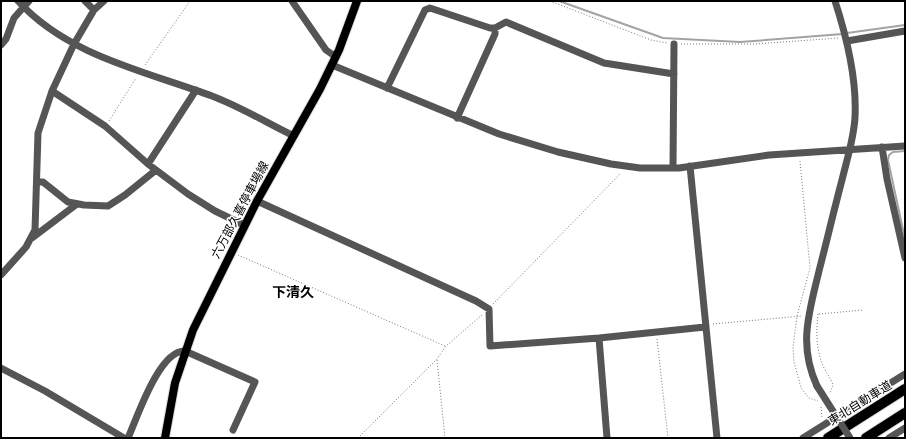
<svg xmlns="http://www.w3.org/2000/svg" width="906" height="439" viewBox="0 0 906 439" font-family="Figtree,'Noto Sans JP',sans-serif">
	<rect width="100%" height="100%" fill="#fff"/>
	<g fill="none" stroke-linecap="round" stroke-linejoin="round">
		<path stroke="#a3a3a3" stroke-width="2" d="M559 1 663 38 740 42 843 34
			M847 33 905 25
			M905 151 893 152 889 155 888 160 905 239"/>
		<defs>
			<path id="major" d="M165 438 175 383 193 330 257 201 320 89 339 50 357 1"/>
			<path id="highway" d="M828 438 905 389
				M866 438 905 413"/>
		</defs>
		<use href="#major" stroke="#dbdbdb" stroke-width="10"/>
		<use href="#highway" stroke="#dbdbdb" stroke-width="12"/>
		<path stroke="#777" stroke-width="1" stroke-dasharray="1 2" stroke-linecap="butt" d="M550 1 651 40 667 43
			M681 44H755L839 38
			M145 65 190 1
			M109 121 136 78
			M800 161 810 268 797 316 793 347 794 362 801 388 809 398 818 401
			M238 255 445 346
			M493 304 621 173
			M818 314C816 333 816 351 824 368 827 374 831 379 833 385L830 393
			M819 314 863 310
			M713 324 802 316
			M657 339 668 438
			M437 360 445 438
			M821 407 822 417
			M358 438 437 359 446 346 482 315"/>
		<path stroke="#555" stroke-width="7" d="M18 1C68 56 145 71 212 96 241 107 267 123 294 136
			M85 1 94 10
			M292 1 326 50 336 57
			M847 41 905 31
			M1 45 6 39 14 18 29 1
			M332 65 499 134 558 152 611 164 640 168H679L769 155 905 146
			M387 88 425 10 430 8 490 28H495L506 22 604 63 674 74
			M52 91 105 126 148 164 188 194 215 211 244 225
			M457 118 495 34V28
			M882 147 887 179 905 258
			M148 164 196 90
			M690 166 717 438
			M673 168 674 44
			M37 182H43L68 202 84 205 108 206 125 195 156 170
			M257 201 476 301 489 309 490 346 599 338 705 327
			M32 238 77 204
			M1 275 26 247 35 230 38 133 52 91 74 44 94 10 104 1
			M599 338 607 438
			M1 368 45 391 124 438
			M817 386C798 345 809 313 819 271 827 240 834 210 842 180 847 159 854 138 855 117 857 78 847 38 835 1
			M128 438C137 418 159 350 185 351L255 382 233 430
			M803 438 905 374
			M889 438 905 428"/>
		<use href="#major" stroke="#000" stroke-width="8"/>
		<use href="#highway" stroke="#000" stroke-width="10"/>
		<path stroke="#555" stroke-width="7" d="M817 386 850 438"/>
	</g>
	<g text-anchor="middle" stroke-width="3" stroke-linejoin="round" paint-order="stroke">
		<g font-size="12" fill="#000" stroke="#fff">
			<text transform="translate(240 210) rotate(-62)" y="4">六万部久喜停車場線</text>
			<text transform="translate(860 403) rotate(-32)" y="4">東北自動車道</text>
		</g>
		<g font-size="14" font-weight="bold" fill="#000" stroke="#fff">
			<text x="293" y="297">下清久</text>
		</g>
	</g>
	<rect width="906" height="439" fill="none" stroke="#000000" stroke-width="4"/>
</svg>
